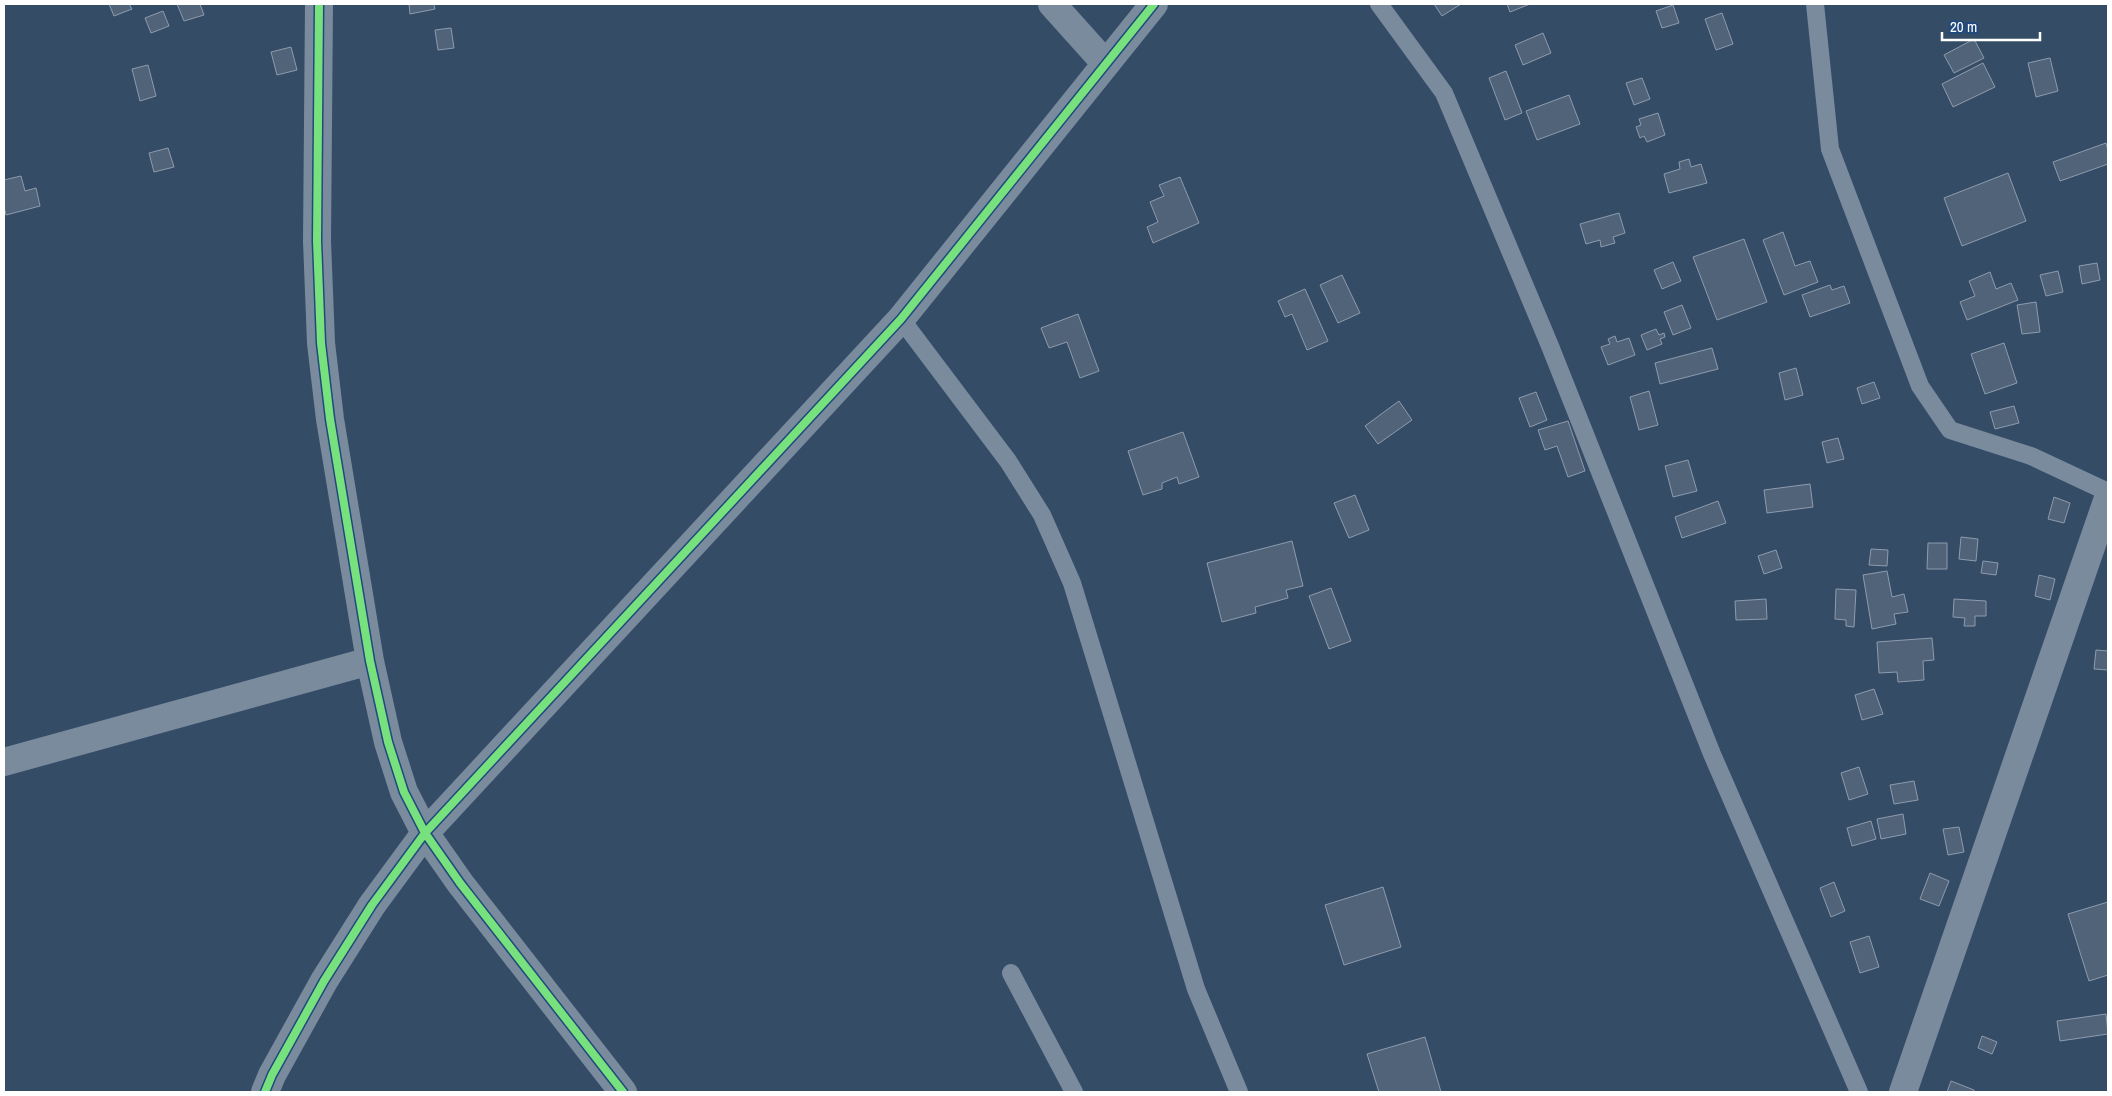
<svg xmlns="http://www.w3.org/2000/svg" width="2112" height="1096" viewBox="0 0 2112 1096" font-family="'Archivo Narrow',sans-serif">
	<rect width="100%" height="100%" fill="#354c67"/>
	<path fill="#506379" stroke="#8d9cad" d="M109 4H129L132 9 114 16Z
		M177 4H200L204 15 184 21Z
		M409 4H434L435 9 410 14Z
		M1434 4H1461L1442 16Z
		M1507 4H1530L1510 12Z
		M1673 5 1679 23 1662 28 1656 11Z
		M163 11 169 26 151 33 145 18Z
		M1722 13 1733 44 1716 50 1705 19Z
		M451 28 454 48 438 50 435 30Z
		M1543 33 1551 53 1523 65 1515 45Z
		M1974 39 1984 58 1954 73 1944 55Z
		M291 47 297 70 277 75 271 52Z
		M2050 58 2058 91 2036 97 2028 63Z
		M1983 63 1995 87 1953 107 1942 84Z
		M148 65 156 96 140 101 132 69Z
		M1506 71 1522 113 1505 120 1489 78Z
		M1642 78 1650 99 1634 105 1626 83Z
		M1569 95 1580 124 1537 140 1526 111Z
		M1658 113 1665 135 1647 142 1644 136 1640 138 1636 127 1641 125 1639 119Z
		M2106 143 2108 150V164L2060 181 2053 162Z
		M168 148 174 167 154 172 149 153Z
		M1689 159 1691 167 1701 164 1707 183 1669 193 1664 174 1680 169 1679 162Z
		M2008 173 2026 221 1962 246 1944 198Z
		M21 176 25 191 36 188 40 206 6 215 4 207V180Z
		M1180 177 1199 223 1153 243 1147 227 1158 222 1150 202 1164 196 1159 185Z
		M1619 213 1625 233 1613 237 1615 243 1601 247 1600 240 1586 244 1580 224Z
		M1783 232 1795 266 1810 261 1818 282 1784 295 1763 240Z
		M1744 239 1767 302 1717 320 1693 257Z
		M1673 262 1681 281 1662 289 1654 270Z
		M2097 263 2100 280 2082 284 2079 266Z
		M2058 271 2063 292 2046 296 2040 275Z
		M1990 272 1996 289 2011 283 2018 300 1967 320 1960 302 1975 296 1969 281Z
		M1342 275 1360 313 1338 323 1320 285Z
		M1830 285 1832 290 1844 286 1850 303 1810 317 1802 295Z
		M1305 289 1328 341 1307 350 1292 314 1285 317 1278 301Z
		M2036 302 2040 332 2022 334 2017 305Z
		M1682 305 1691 328 1673 335 1664 312Z
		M1078 314 1099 371 1080 378 1067 342 1049 348 1041 328Z
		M1656 329 1659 335 1664 333 1665 337 1660 339 1662 344 1647 350 1641 335Z
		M1615 336 1617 342 1629 338 1635 355 1608 365 1601 347 1610 344 1608 339Z
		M2004 343 2017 383 1985 394 1971 354Z
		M1712 348 1718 369 1660 384 1655 363Z
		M1796 368 1803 395 1785 400 1779 373Z
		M1874 382 1880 398 1862 404 1857 388Z
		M1649 391 1658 425 1639 430 1630 397Z
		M1536 392 1547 420 1530 427 1519 398Z
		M1399 401 1412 420 1378 444 1365 426Z
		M2014 406 2019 423 1995 429 1990 412Z
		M1568 421 1585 471 1568 477 1557 446 1545 450 1538 430Z
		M1183 432 1199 477 1179 484 1177 477 1162 483V489L1143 495 1128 451Z
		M1838 438 1844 459 1827 463 1822 442Z
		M1688 460 1697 491 1673 497 1665 466Z
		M1810 484 1813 507 1767 513 1764 490Z
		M1355 495 1369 530 1349 538 1334 503Z
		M2054 497 2070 503 2064 523 2048 519Z
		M1718 501 1726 523 1682 538 1675 517Z
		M1961 537 1978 539 1976 561 1959 559Z
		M1292 541 1303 586 1286 590 1288 598 1255 607 1256 613 1222 622 1207 563Z
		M1928 543H1947V569H1927Z
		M1871 549 1888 550 1887 566 1869 565Z
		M1776 550 1782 568 1764 574 1758 556Z
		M1983 561 1998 563 1996 575 1981 573Z
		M1887 571 1892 597 1904 594 1908 612 1894 614 1896 624 1872 629 1863 575Z
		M2039 575 2055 579 2050 600 2035 596Z
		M1331 588 1351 641 1329 649 1309 596Z
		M1836 589 1856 590 1854 627 1846 626V620L1835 619Z
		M1766 599 1767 619 1736 620 1735 601Z
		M1954 599 1986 601V616H1975V626H1964L1965 618 1953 617Z
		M1932 638 1934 660 1923 661 1924 680 1898 682 1897 672 1879 673 1877 642Z
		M2096 650 2108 651V670L2094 669Z
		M1874 689 1883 714 1862 720 1855 695Z
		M1859 767 1868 794 1849 800 1841 773Z
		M1914 781 1918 800 1894 804 1890 785Z
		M1903 814 1906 834 1881 839 1877 819Z
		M1871 821 1876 839 1852 846 1847 828Z
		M1959 827 1964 852 1948 855 1943 829Z
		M1930 873 1949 881 1939 906 1920 899Z
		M1834 882 1845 911 1831 917 1820 888Z
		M1383 887 1401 947 1344 965 1325 905Z
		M2108 902V975L2089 981 2068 914Z
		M1869 936 1879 967 1860 973 1850 942Z
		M2106 1014 2108 1034 2060 1041 2057 1021Z
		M1982 1036 1997 1042 1992 1054 1978 1048Z
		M1425 1037 1441 1092H1379L1367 1054Z
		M1951 1081 1974 1090V1092H1947Z"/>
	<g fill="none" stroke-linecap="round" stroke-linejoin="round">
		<path stroke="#7a8b9e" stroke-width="18" d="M1379 4 1444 93 1550 346 1712 754 1859 1092
			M1815 4 1830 149 1920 386 1950 430 2031 456 2108 492
			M901 319 1008 461 1042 515 1072 583 1196 989 1239 1092
			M1011 973 1074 1092"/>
		<path stroke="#7a8b9e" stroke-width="28" d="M319 4 317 241 321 343 330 419 370 661 388 742 404 792 425 833 460 883 623 1092
			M1052 4 1105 63
			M4 762 370 661
			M265 1092 272 1075 324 981 372 905 425 833 901 319 1154 4
			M1903 1092 2108 498"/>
		<defs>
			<path id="cycleway" d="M319 4 317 241 321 343 330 419 370 661 388 742 404 792 425 833 460 883 623 1092
				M265 1092 272 1075 324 981 372 905 425 833 901 319 1154 4"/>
		</defs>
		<use href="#cycleway" stroke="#204a7c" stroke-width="11"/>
		<use href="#cycleway" stroke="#77e17e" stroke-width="8"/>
	</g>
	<rect width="2112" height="1096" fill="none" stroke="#ffffff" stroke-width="10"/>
	<path d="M1942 32v8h98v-8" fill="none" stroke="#ffffff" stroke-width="2.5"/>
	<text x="1950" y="32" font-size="15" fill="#ffffff" stroke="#204a7c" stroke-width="4" paint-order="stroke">20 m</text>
</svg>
